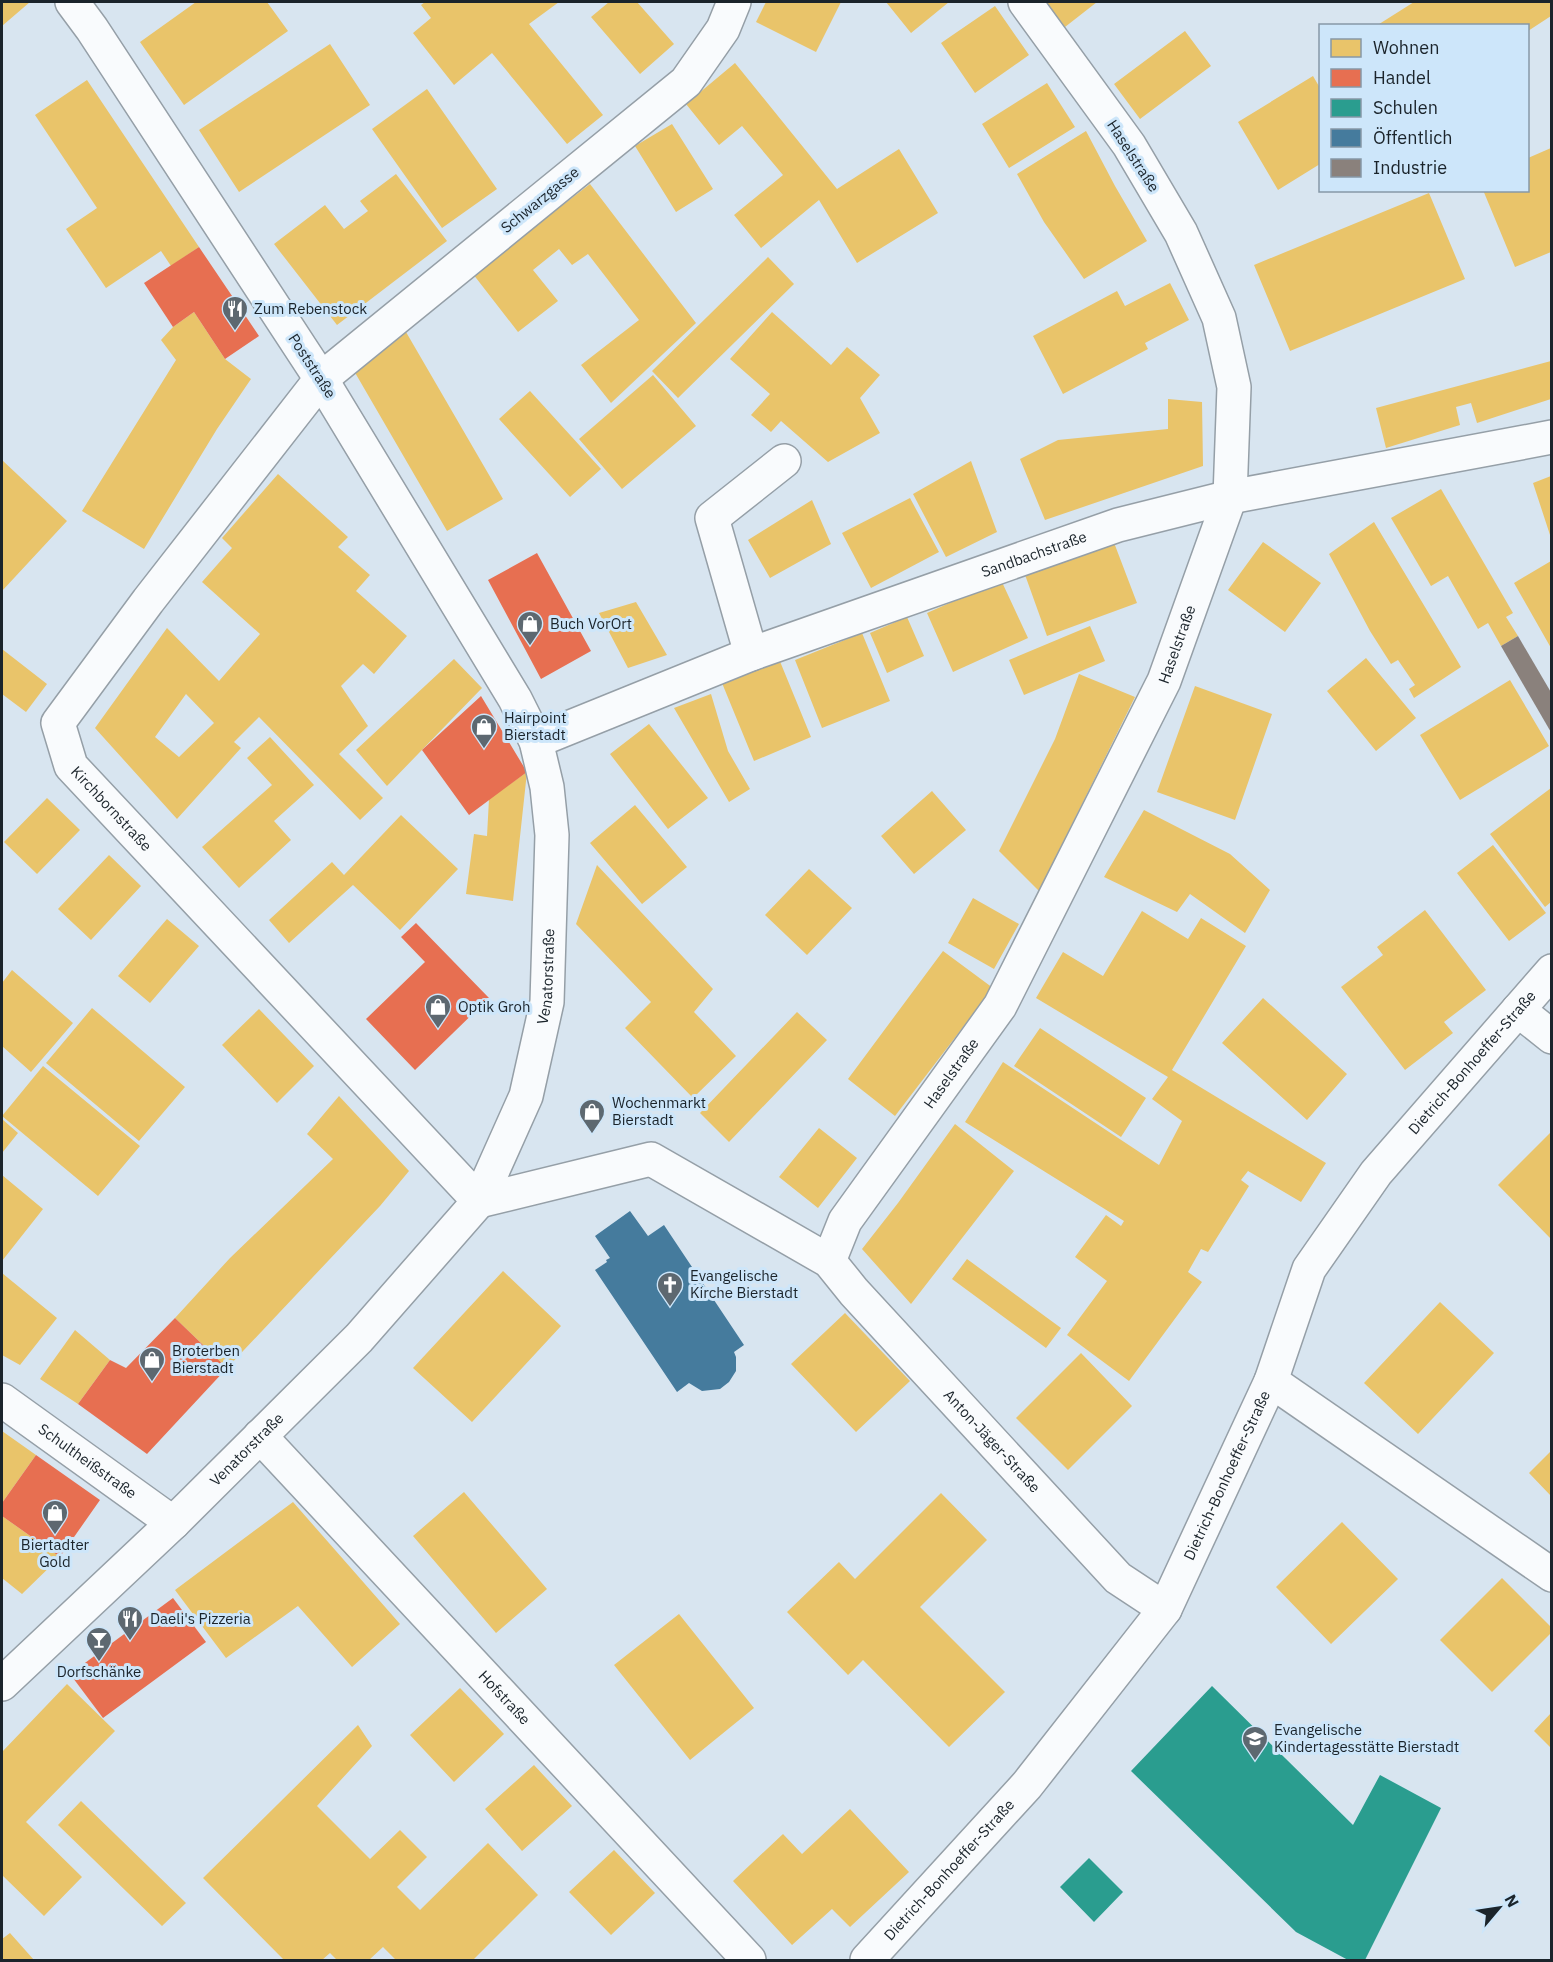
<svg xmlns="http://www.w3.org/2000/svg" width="1553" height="1962" viewBox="0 0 1553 1962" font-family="'IBM Plex Sans',sans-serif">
	<rect width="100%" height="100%" fill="#d8e5f0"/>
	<path fill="#e9c46a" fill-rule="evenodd" d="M2 2H30L2 26Z
		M196 2H267L288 31 184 105 140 42Z
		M425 2H559L529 24 603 115 567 144 492 53 454 85 413 33 431 18 421 5Z
		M609 2H637L674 44 640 74 591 17Z
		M766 2H841L816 52 756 22Z
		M886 2H949L911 33Z
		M1045 2H1097L1065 27Z
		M1414 2H1551V16L1528 31V26H1376Z
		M995 6 1029 55 975 93 941 43Z
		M1185 31 1211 66 1140 119 1114 84Z
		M330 44 370 105 239 192 199 130Z
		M735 63 837 189 899 149 938 213 857 263 819 200 761 248 734 215 783 175 742 126 719 145 686 104Z
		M1313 76 1320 88V164L1278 190 1238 122Z
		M87 80 199 247 171 266 161 251 106 288 66 229 97 208 35 115Z
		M1047 83 1075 127 1009 168 982 124Z
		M427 89 497 189 442 228 372 129Z
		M672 124 713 189 676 212 635 146Z
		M1086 131 1115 186 1147 241 1084 279 1044 222 1017 174Z
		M1551 148V252L1515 267 1483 190H1528V158Z
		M396 174 447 241 337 325 274 244 325 205 344 229 368 211 360 201Z
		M590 184 696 323 611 403 581 365 639 320 588 254 572 265 559 249 533 270 558 301 518 332 473 274Z
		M1429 193 1465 279 1290 351 1254 265Z
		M768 257 794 284 678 398 652 371Z
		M1170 283 1189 320 1145 343 1148 349 1063 394 1033 336 1117 291 1125 306Z
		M194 312 225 359 251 379 217 429 144 549 82 511 176 360 161 340 173 327Z
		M772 312 831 365 847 347 880 375 860 398 880 433 828 462 781 421 771 432 751 415 770 394 730 359Z
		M406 332 503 499 447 531 350 364Z
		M1551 361V399L1477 423 1471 403 1456 407 1460 425 1386 448 1376 408Z
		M653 375 696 426 622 489 579 439Z
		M530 391 601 469 570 497 499 419Z
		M1168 399 1202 402 1203 466 1045 520 1020 459 1058 440 1168 429Z
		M2 460 67 521 2 591Z
		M971 461 997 532 946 557 913 494Z
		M278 474 348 537 338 547 370 575 356 591 407 636 374 674 363 664 341 686 368 726 339 754 383 798 360 820 259 717 234 742 241 748 177 819 95 728 167 628 219 681 260 634 202 582 232 548 222 538ZM186 694 214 723 179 757 155 737Z
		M1551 476V538L1533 483Z
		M1441 489 1513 613 1506 617 1518 636 1501 646 1488 623 1478 629 1448 576 1431 586 1391 518Z
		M910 498 939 552 871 588 842 533Z
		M812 500 831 544 770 578 748 540Z
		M1374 522 1461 667 1414 698 1409 689 1415 685 1398 660 1391 664 1370 631 1329 554Z
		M1113 540 1137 603 1047 636 1024 572Z
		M1263 542 1321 583 1285 632 1228 590Z
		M1551 561V648L1514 583Z
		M1001 580 1028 638 953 672 927 613Z
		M636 602 667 655 628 668 599 613Z
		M907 617 924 656 887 673 870 633Z
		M1090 626 1105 661 1024 695 1009 660Z
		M862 633 890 701 822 728 795 660Z
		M2 649 47 684 26 712 2 694Z
		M1366 658 1416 718 1376 751 1327 691Z
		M454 659 482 688 387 786 356 750Z
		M779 659 811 737 754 761 722 683Z
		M1079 674 1135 697 1039 891 999 851 1055 739Z
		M1510 680 1549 746 1460 800 1420 735Z
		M1195 686 1272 714 1235 820 1157 792Z
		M711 694 728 751 750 789 729 802 674 708Z
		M649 724 708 798 668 829 610 754Z
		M270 737 314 785 274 821 291 840 239 888 202 847 272 785 247 758Z
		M527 772 513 901 466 894 474 834 487 836 489 799Z
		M1551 788V902L1545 907 1490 834Z
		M932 791 966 830 914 874 881 836Z
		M47 798 80 830 37 874 4 842Z
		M635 805 687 867 642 904 590 843Z
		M1144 810 1230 854 1270 890 1245 933 1190 894 1177 912 1104 877Z
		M401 815 458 869 400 930 353 885 289 943 269 920 332 862 344 875Z
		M1493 845 1546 913 1509 941 1457 873Z
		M109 855 141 886 91 940 58 909Z
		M597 865 713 989 694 1012 736 1056 693 1098 625 1028 651 1002 576 924Z
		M809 869 852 908 807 955 765 915Z
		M973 898 1019 924 994 969 948 943Z
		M1425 910 1486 990 1444 1022 1453 1033 1405 1070 1341 987 1383 955 1377 947Z
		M1142 911 1188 939 1201 918 1246 946 1172 1070 1326 1163 1301 1202 1248 1171 1241 1180 1249 1186 1208 1252 1201 1249 1188 1272 1202 1282 1129 1381 1067 1335 1107 1281 1075 1257 1106 1215 1121 1226 1124 1221 965 1122 1003 1062 1159 1165 1182 1121 1152 1099 1168 1077 1036 998 1063 952 1103 976Z
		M167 919 199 946 150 1003 118 976Z
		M943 951 993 988 895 1116 848 1079Z
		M12 970 73 1023 31 1072 2 1046V983Z
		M1263 998 1347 1074 1307 1120 1222 1043Z
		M92 1008 185 1087 139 1141 46 1063Z
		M259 1009 314 1066 277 1103 222 1045Z
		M797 1012 827 1040 729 1142 700 1113Z
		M1040 1028 1146 1098 1121 1137 1014 1066Z
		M43 1066 140 1146 98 1196 2 1116Z
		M339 1096 409 1171 380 1206 227 1368 175 1318 230 1258 333 1159 307 1134Z
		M2 1119 18 1133 2 1153Z
		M955 1124 1014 1171 911 1304 862 1249 898 1203Z
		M819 1128 857 1158 818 1208 779 1177Z
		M1551 1132V1239L1498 1185Z
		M2 1175 43 1209 2 1261Z
		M967 1259 1061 1328 1046 1348 952 1279Z
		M503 1271 561 1326 472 1422 413 1368Z
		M2 1273 57 1318 20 1365 2 1355Z
		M1440 1302 1494 1353 1418 1434 1364 1383Z
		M845 1313 910 1381 856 1432 791 1364Z
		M75 1330 110 1360 78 1404 40 1379Z
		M1081 1353 1132 1406 1068 1470 1016 1418Z
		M2 1431 36 1455 2 1503Z
		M1551 1451V1496L1529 1473Z
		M464 1492 547 1589 496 1633 413 1536Z
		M941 1493 987 1540 920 1607 1005 1692 949 1747 863 1660 848 1675 787 1612 839 1562 855 1579Z
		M293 1502 400 1624 352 1667 298 1606 226 1658 175 1590Z
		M2 1516 60 1557 22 1594 2 1578Z
		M1342 1522 1398 1579 1331 1644 1276 1587Z
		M1502 1578 1551 1627V1633L1492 1692 1440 1640Z
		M679 1614 754 1708 690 1760 614 1665Z
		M67 1684 115 1731 26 1822 82 1877 44 1916 2 1875V1752Z
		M460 1688 504 1734 454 1782 410 1735Z
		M1551 1713V1748L1534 1731Z
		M358 1725 372 1746 317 1806 370 1859 400 1830 427 1857 397 1887 420 1910 488 1843 538 1895 473 1960H396L383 1947 369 1960H337L330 1953 322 1960H284L203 1878Z
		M534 1765 572 1806 522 1851 485 1809Z
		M81 1801 186 1903 162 1926 58 1825Z
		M850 1809 909 1872 850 1927 832 1909 792 1945 733 1881 783 1834 802 1854Z
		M614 1850 655 1893 611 1935 569 1892Z
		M10 1933 34 1960H2V1939Z"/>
	<path fill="#e76f51" d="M199 247 259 336 225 359 194 312 173 327 144 283Z
		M537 553 591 651 541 679 488 580Z
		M481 696 527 772 469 815 422 750Z
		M416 923 489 998 415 1070 366 1019 425 962 401 937Z
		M175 1318 227 1368 147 1454 78 1404 110 1360 126 1368Z
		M36 1455 100 1500 60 1557 2 1516V1503Z
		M173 1598 206 1642 103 1718 70 1674Z"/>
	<path fill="#2a9d8f" d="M1212 1686 1353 1825 1380 1775 1441 1808 1365 1960H1348L1296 1932 1131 1771Z
		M1089 1858 1123 1892 1094 1922 1060 1887Z"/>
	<path fill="#457b9d" d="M630 1211 648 1236 664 1225 744 1345 734 1352 736 1357V1371L729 1382 720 1389 702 1391 689 1383 677 1392 595 1270 607 1262 606 1260 610 1258 595 1236Z"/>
	<path fill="#8a817c" d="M1518 636 1552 694V734L1501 646Z"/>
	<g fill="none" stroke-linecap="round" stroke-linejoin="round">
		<defs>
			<g id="minor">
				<path id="s1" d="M734 2 723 29 686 82 321 379 148 601 58 723 71 766 479 1201 651 1159 829 1261 854 1292 1118 1578 1165 1609"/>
				<path d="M751 654 712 518 784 461"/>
				<path id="s2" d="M536 741 751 654 1118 525 1230 497 1552 437"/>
				<path d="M1518 1010 1552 1037"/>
				<path id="s3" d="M829 1261 845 1221 1000 1006 1164 681 1230 497 1234 387 1219 318 1181 233 1129 145 1025 2"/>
				<path d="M1271 1381 1552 1575"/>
				<path id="s4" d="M260 1436 749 1960"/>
				<path id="s5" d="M867 1960 1027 1785 1165 1609 1271 1381 1309 1269 1376 1173 1552 971"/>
			</g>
			<g id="major">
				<path id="s6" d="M2 1400 173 1523"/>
				<path id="s7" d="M2 1684 173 1523 359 1338 479 1201 526 1096 547 1002 552 835 547 787 536 741 515 699 321 379 92 29 72 2"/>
			</g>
		</defs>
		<use href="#minor" stroke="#959fa7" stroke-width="36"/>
		<use href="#major" stroke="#959fa7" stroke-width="36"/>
		<use href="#minor" stroke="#f9fbfd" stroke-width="33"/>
		<use href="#major" stroke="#f9fbfd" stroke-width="33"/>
	</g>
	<defs>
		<symbol id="restaurant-pin" viewBox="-11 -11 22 30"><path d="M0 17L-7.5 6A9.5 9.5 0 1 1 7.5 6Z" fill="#5d6870" stroke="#cde6fa"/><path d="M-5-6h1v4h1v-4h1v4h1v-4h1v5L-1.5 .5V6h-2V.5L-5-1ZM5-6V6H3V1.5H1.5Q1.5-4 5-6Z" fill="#fff"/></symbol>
		<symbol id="shop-pin" viewBox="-11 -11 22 30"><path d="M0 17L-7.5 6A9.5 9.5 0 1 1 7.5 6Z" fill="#5d6870" stroke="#cde6fa"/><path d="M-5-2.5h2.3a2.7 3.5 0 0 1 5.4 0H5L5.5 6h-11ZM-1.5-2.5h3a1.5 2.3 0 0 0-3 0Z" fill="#fff"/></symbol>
		<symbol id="church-pin" viewBox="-11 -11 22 30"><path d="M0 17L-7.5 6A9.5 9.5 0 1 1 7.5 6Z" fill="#5d6870" stroke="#cde6fa"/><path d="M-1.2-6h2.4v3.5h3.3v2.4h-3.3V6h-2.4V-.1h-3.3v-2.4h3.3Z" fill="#fff"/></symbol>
		<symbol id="bar-pin" viewBox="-11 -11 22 30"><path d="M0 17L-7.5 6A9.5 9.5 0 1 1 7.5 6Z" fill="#5d6870" stroke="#cde6fa"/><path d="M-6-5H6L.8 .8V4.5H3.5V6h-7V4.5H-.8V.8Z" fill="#fff"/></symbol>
		<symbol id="school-pin" viewBox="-11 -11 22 30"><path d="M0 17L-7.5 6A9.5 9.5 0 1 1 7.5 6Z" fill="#5d6870" stroke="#cde6fa"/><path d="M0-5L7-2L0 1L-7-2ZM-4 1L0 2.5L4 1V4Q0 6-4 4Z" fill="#fff"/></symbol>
	</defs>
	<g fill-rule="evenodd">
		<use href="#restaurant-pin" x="220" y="294" width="30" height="40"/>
		<use href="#shop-pin" x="515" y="609" width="30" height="40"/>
		<use href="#shop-pin" x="469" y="712" width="30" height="40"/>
		<use href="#shop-pin" x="423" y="992" width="30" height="40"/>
		<use href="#shop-pin" x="577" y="1097" width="30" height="40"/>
		<use href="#church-pin" x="655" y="1270" width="30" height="40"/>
		<use href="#shop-pin" x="137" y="1345" width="30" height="40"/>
		<use href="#shop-pin" x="40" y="1498" width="30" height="40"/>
		<use href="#restaurant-pin" x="115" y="1604" width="30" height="40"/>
		<use href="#bar-pin" x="84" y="1625" width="30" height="40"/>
		<use href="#school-pin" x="1240" y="1724" width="30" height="40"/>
	</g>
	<g text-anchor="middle" stroke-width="6" stroke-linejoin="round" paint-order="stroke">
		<g font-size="15" fill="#1b242b" stroke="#cde6fa">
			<text transform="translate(1133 156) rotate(57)" y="5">Haselstraße</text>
			<text transform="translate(540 200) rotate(-39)" y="5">Schwarzgasse</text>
			<text transform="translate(312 366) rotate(57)" y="5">Poststraße</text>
			<text dy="5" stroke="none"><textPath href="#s2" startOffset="532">Sandbachstraße</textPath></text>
			<text dy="5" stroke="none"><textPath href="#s3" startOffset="711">Haselstraße</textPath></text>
			<text dy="5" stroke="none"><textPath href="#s1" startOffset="1101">Kirchbornstraße</textPath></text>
			<text dy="5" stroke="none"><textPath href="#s7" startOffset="916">Venatorstraße</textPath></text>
			<text dy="5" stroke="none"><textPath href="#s5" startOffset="1094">Dietrich-Bonhoeffer-Straße</textPath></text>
			<text dy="5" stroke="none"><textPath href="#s3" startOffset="225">Haselstraße</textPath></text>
			<text dy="5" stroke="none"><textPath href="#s1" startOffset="2264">Anton-Jäger-Straße</textPath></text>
			<text dy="5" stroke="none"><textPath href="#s7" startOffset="339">Venatorstraße</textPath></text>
			<text dy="5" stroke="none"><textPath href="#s6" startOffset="105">Schultheißstraße</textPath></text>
			<text dy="5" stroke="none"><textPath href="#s5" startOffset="608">Dietrich-Bonhoeffer-Straße</textPath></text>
			<text dy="5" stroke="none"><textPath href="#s4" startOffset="358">Hofstraße</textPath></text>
			<text dy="5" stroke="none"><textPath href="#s5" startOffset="122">Dietrich-Bonhoeffer-Straße</textPath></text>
		</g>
		<g font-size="15" fill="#1b242b" stroke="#cde6fa" text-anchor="start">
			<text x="254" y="314">Zum Rebenstock</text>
			<text x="550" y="629">Buch VorOrt</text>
			<text x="504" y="723">Hairpoint<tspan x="504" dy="17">Bierstadt</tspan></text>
			<text x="458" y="1012">Optik Groh</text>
			<text x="612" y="1108">Wochenmarkt<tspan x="612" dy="17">Bierstadt</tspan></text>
			<text x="690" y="1281">Evangelische<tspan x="690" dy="17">Kirche Bierstadt</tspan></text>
			<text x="172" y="1356">Broterben<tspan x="172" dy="17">Bierstadt</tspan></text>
			<text x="55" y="1550" text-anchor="middle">Biertadter<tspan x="55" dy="17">Gold</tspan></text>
			<text x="150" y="1624">Daeli's Pizzeria</text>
			<text x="99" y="1677" text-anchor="middle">Dorfschänke</text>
			<text x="1274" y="1735">Evangelische<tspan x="1274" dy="17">Kindertagesstätte Bierstadt</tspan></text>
		</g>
	</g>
	<rect width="1553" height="1962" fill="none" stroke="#1b242b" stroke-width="6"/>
	<rect x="1319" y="24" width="210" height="168" fill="#cde6fa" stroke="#8698a7" stroke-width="1.5"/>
	<rect x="1331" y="39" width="30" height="18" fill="#e9c46a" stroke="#8698a7" stroke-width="1.5"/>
	<text x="1373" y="54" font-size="18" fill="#1b242b">Wohnen</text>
	<rect x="1331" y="69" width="30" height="18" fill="#e76f51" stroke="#8698a7" stroke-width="1.5"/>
	<text x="1373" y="84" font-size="18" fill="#1b242b">Handel</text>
	<rect x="1331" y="99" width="30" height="18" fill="#2a9d8f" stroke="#8698a7" stroke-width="1.5"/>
	<text x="1373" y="114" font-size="18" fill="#1b242b">Schulen</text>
	<rect x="1331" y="129" width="30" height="18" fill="#457b9d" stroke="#8698a7" stroke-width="1.5"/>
	<text x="1373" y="144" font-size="18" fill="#1b242b">Öffentlich</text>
	<rect x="1331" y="159" width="30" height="18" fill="#8a817c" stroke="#8698a7" stroke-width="1.5"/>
	<text x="1373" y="174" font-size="18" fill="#1b242b">Industrie</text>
	<g transform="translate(1499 1908) rotate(61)" stroke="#cde6fa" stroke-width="4.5" paint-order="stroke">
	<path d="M0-4.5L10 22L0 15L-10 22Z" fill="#1b242b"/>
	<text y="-9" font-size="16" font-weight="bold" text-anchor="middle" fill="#1b242b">N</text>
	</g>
</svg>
